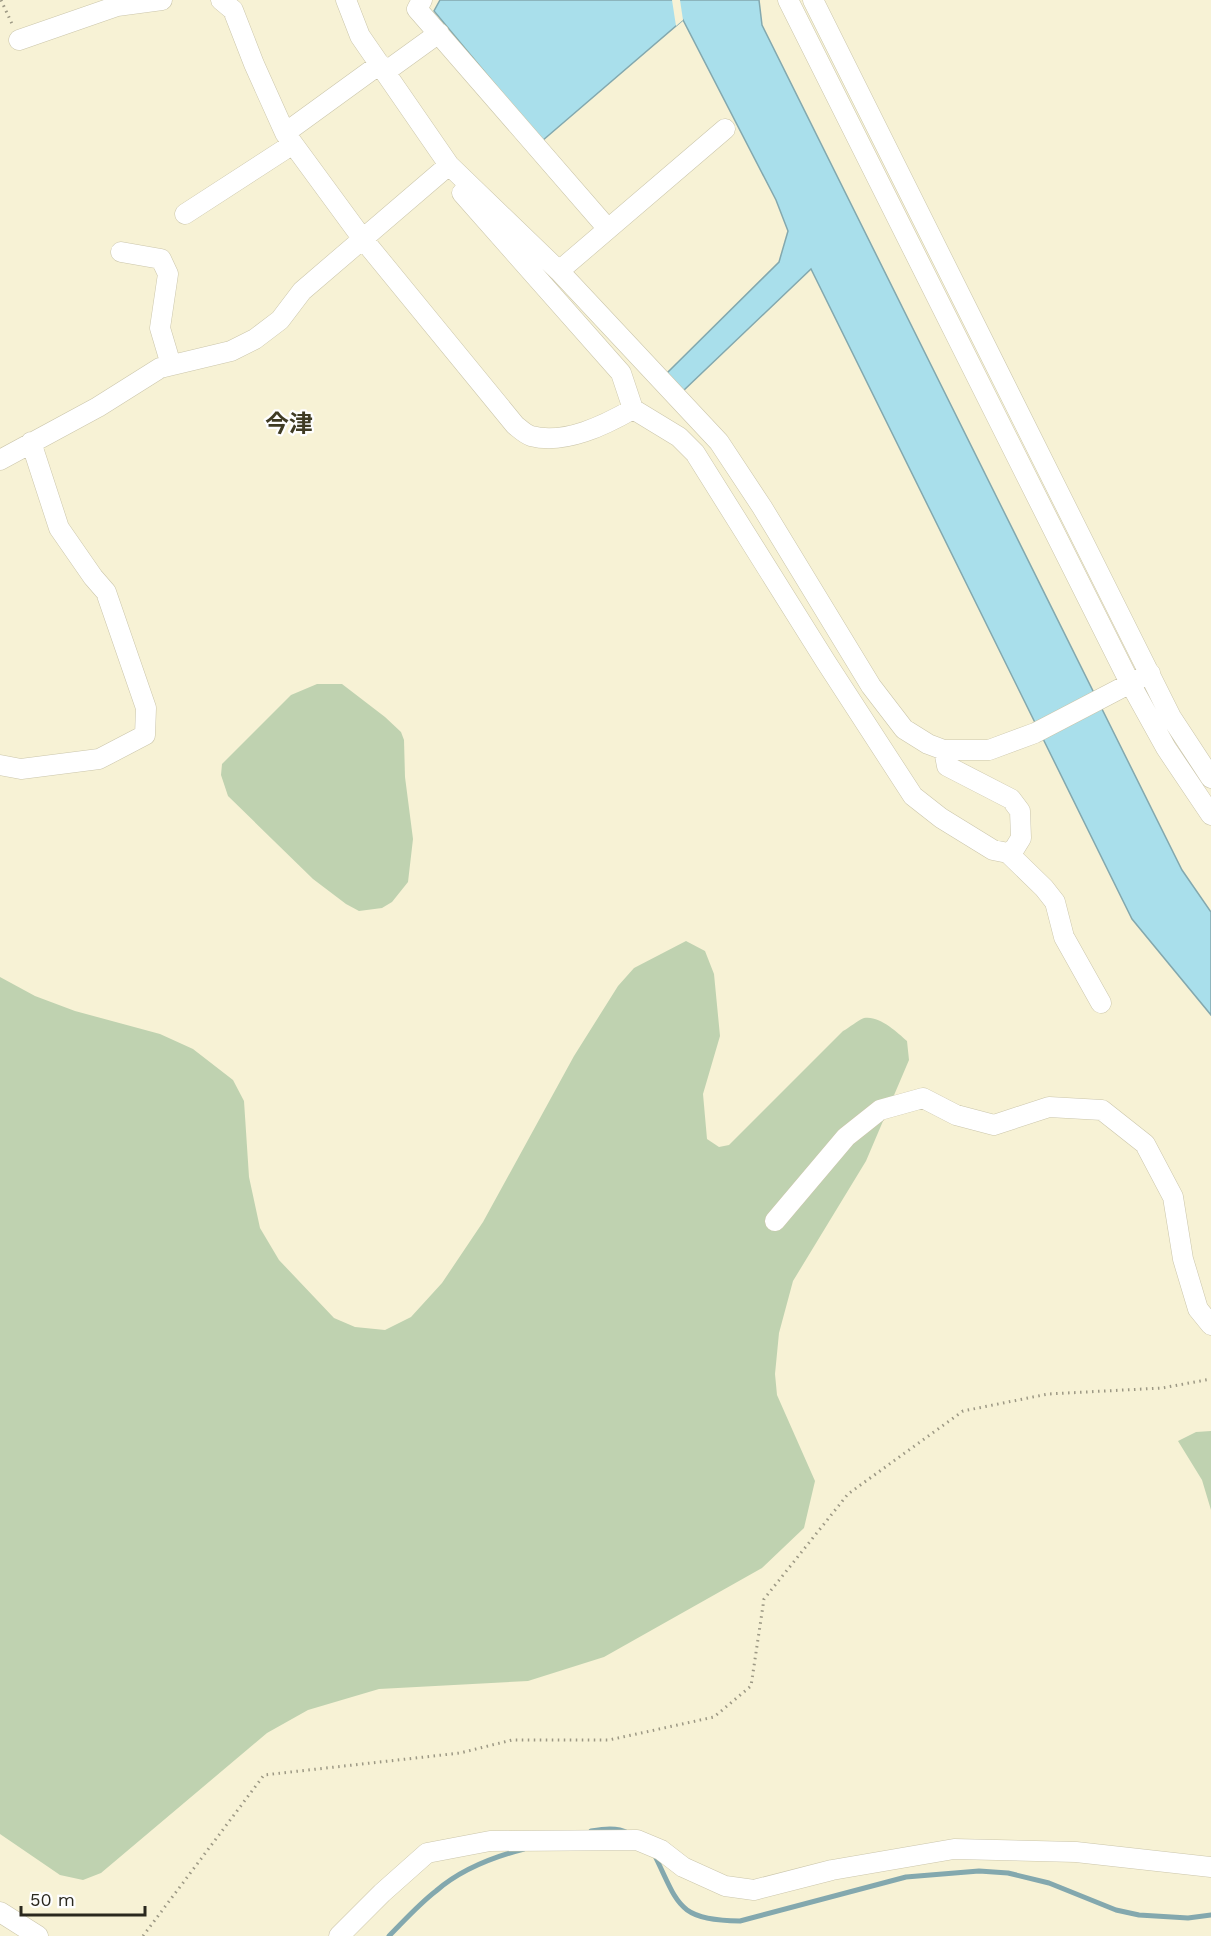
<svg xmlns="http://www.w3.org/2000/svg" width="1211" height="1936" viewBox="0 0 1211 1936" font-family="'Work Sans','Noto Sans JP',sans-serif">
	<rect width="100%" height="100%" fill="#f7f2d5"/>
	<path fill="#bfd2b0" d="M317 684H342L385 717 401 732 404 740 405 777 413 839 408 882 392 902 382 908 359 911 346 904 313 879 228 796 221 775 222 764 291 695Z
		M686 941 705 951 714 974 720 1036 703 1094 707 1139 719 1147 729 1145 843 1031C849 1028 858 1020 864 1018 879 1015 897 1032 907 1041L909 1060 866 1161 793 1281 779 1333 775 1374 777 1395 815 1481 804 1528 762 1568 604 1657 528 1681 379 1689 308 1710 267 1733 101 1873 83 1880 60 1875 0 1834V977L35 996 75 1011 160 1034 193 1049 233 1080 244 1101 249 1177 260 1228 279 1260 334 1318 355 1327 385 1330 411 1317 442 1283 483 1222 574 1056 618 986 634 968Z
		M1211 1431V1510L1202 1480 1178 1441 1196 1432Z"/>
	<path fill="#a9dfeb" stroke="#83a8ae" stroke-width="1.5" d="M440 0H759L762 25 1182 870 1211 912V1015L1132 919 811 269 683 391 665 375 779 262 788 231 776 200 683 20 542 141 434 11Z"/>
	<path fill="#f7f2d5" d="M672 0H680L683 20 676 26Z"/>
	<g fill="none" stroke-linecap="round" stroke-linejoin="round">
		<path stroke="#83a8ae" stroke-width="5" d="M591 1831C603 1829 617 1827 628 1833
			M654 1854C679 1904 676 1920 740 1921L906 1877 979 1871 1008 1873 1049 1883 1116 1910 1139 1915 1188 1918 1211 1915
			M389 1936C404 1921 419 1904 436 1891 460 1870 493 1857 524 1849"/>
		<defs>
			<path id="minor" d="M221 0 233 10 254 64 285 133 362 238 515 425C520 429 525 434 531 436 565 445 605 425 633 409
				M346 0 360 36 449 165
				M422 0 417 9 608 229
				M788 0 1130 683 1166 748 1211 815
				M813 0 1171 717 1211 778
				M19 40 117 6 162 0
				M385 72 439 33
				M285 133 380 64
				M462 193 621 373 633 409 679 437 695 453 826 662 913 796 941 818 993 850 1008 853 1013 851 1021 838 1020 811 1011 799 947 766 944 750
				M185 214 293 144
				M121 252 161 259 168 274 160 328 171 365
				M559 271 725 129
				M0 460 98 407 160 368 231 351 255 339 280 320 302 291 449 165 559 271 719 442 762 507 871 686 904 729 928 744 944 750H989L1035 733 1150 673
				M0 765 21 769 99 759 145 735 146 708 106 592 93 577 59 528 31 442
				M1008 853 1044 888 1055 902 1064 937 1101 1003
				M775 1221 846 1137 880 1110 923 1098 956 1115 994 1125 1049 1107 1102 1110 1145 1144 1173 1197 1183 1259 1198 1309 1211 1325
				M0 1912 38 1936
				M339 1936 382 1893 427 1853 490 1841 637 1840 661 1850 683 1867 725 1886 754 1890 832 1870 954 1849 1076 1852 1211 1867"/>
		</defs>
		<use href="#minor" stroke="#cbc6ab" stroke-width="21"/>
		<path stroke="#9c9884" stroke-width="3" stroke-dasharray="1.5 4.5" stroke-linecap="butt" d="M1 0 13 26
			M143 1936 264 1775 460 1753 512 1740H609L714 1717 751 1686 764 1599 848 1494 963 1411 1048 1394 1162 1388 1211 1379"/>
		<use href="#minor" stroke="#fff" stroke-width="20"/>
	</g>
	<g text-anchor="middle" stroke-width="4.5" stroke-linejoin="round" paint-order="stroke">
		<g font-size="24" font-weight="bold" fill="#3f3b23" stroke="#fefefe">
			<text x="289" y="432">今津</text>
		</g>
	</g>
	<path d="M21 1906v9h124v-9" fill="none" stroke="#2a281e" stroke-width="3"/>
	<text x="30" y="1906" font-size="18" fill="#2a281e" stroke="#fefefe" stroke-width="4.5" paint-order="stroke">50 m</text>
</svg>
